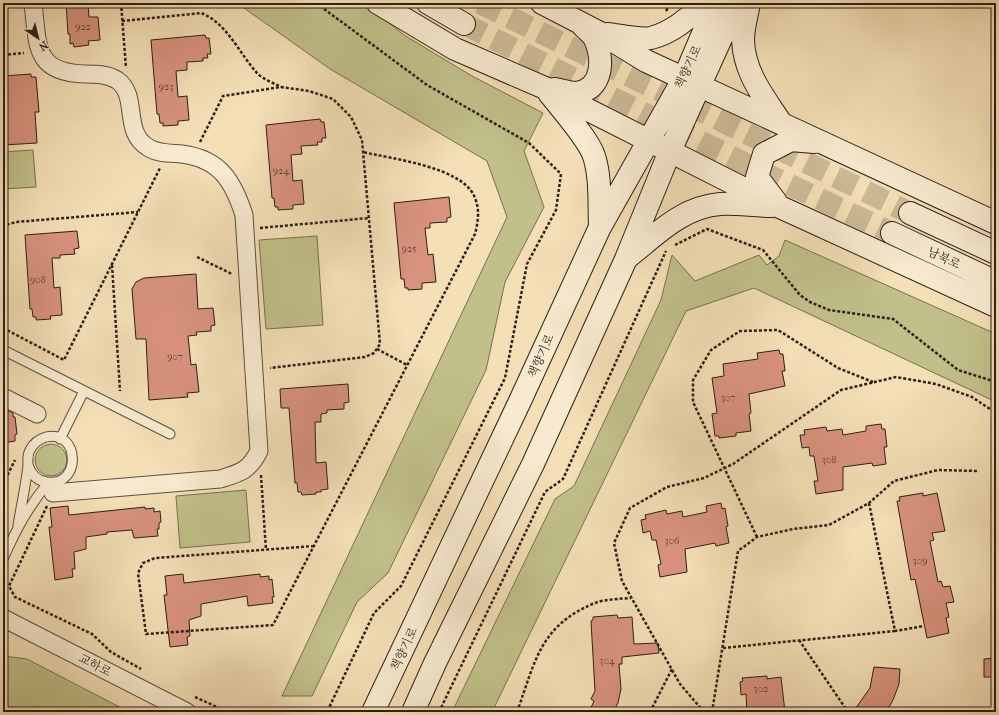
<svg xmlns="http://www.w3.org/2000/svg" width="999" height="715" viewBox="0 0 999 715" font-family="'IM FELL French Canon','Noto Serif KR',serif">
	<rect width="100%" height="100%" fill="#f4dfb6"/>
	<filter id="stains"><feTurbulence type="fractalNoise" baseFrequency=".005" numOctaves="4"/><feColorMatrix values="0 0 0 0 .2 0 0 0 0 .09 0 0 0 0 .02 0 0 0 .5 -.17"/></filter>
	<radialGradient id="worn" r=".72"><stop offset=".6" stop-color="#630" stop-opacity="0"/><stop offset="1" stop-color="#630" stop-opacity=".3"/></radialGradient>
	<path fill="#c1c08a" stroke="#777051" d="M237 3H365L404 35 472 76 543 113 524 151 544 207 505 282 486 370 388 573 357 602 312 696H282L507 217 487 161 330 69Z
		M33 150 36 187 3 189V152Z
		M317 236 323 325 266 329 259 240Z
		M785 240 996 334V402L754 288 686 311 492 712H452L555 499 574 486 661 300 672 255 695 281 759 255 767 265 779 256Z
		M35 460a16 16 0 1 1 32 0a16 16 0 1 1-32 0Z
		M246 490 250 542 180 548 176 496Z
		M3 656 27 659 129 712H3Z"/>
	<path fill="#d9927e" stroke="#2d1f18" d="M66 3H88L89 17H98L100 40 88 41 89 45 74 47 73 43 70 44V34H68Z
		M205 35 206 38H209L211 54H207L208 58H203V61L187 62V70L176 71 178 97 187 96 189 120 178 121V125L163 126V123H160L159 114H157L151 40Z
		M31 74V77H36L39 112H35L37 143 3 145V76Z
		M320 119 321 122H324L326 138H322V142H317L318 145 301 146 302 154 291 155 293 181 302 180 304 204 293 205V209L278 210V207H275L274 198H272L266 125Z
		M449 197 451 217 447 218V222L430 223V228H425L428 255 433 254 436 282 422 283V289L408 290V288H405L404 279H401L394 203Z
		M77 231 79 248 74 249 75 254 60 255V258H52L54 288 60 287 62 315 50 316 51 319 36 320V317H33L32 309H30L25 235Z
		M196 274 198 309 213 308 215 325 211 326V331L196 332 197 335 188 336 191 365 196 364 199 392 187 393 188 397 149 400 146 339H136L132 289 136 282 144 278Z
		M779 350 780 354H783L785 371H782L785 386 749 394 751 413 749 414 751 431 736 433V436L719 438V436H715L712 414 717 413 712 378 724 376 723 364 758 359 757 353Z
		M348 384 349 402 344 403V409L327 410V413L321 414V422H315L316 463 326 462 328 489 321 490V492H316V494L302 495 301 492H298L297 483H295L289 408H281L280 389Z
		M3 408 13 413V417H15L17 434 15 435V441L3 443Z
		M881 424 882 429H885L887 447H884L886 464 873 466 872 463 843 467V490L816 494 814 481H818L814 456H810L809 447 802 448 800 435H805L804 430 826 427 827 431 842 429 843 435 866 431V426Z
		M923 493V496L937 493 945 531 932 533 934 540 930 541 938 582 941 581 943 587 950 586 954 602 946 603 949 617 946 618 949 633 927 638 915 579 911 580 897 501H900L899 497Z
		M721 503 722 509 725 508 728 526 726 527 729 543 716 546 715 543 685 549 687 572 660 577 658 565 661 564 656 540H652L650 531 643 533 641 520 646 519 645 515 666 510 667 514 682 511 683 517 707 512 706 506Z
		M68 506 69 515 145 507V509L154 508V512L160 511 161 522 159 523V529H157L158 536 134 538 132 530 107 532V534L86 537V549L74 552 75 569H72L73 577 55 580 49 527H52L50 508Z
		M183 574 184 583 260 574V577L269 576V580L272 579 274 597H272L273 603 248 606 247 596 201 604V616L189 620 190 636 187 637 188 645 170 647 164 595H167L165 576Z
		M617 615 618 618 632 617 634 644 658 643 659 653 622 657V664H619L621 689 618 703 613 712H589L594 701 591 699 595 691 591 621 593 620V617Z
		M996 658V677H984V659Z
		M874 667 900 669 899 684 893 700 886 712H853L870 688Z
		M767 676V679L781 677 785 712H747L746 694 741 695 740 682 743 681 742 678Z"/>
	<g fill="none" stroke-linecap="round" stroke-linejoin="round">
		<path stroke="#ccb996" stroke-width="22" stroke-dasharray="22 11" stroke-linecap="butt" d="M480 3 910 213
			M464 24 758 170 892 233"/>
		<defs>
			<path id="lane" d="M3 350 170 434
				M60 439 84 391
				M18 526C21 506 26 485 28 465 28 460 27 455 30 450 33 444 39 439 46 437 80 429 82 487 47 482 37 481 31 474 28 465
				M3 559C16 530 28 507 48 483"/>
			<path id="street" d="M33 3C38 44 33 73 85 74 96 74 107 74 117 80 140 96 121 132 149 148 159 154 171 153 182 154 220 159 233 181 244 215L259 451C249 471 240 473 220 479L53 493
				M3 397 37 414
				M3 618 187 712"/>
			<path id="secondary" d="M378 3 455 49 545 88 780 207 996 306
				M428 3 464 24
				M542 3 602 34 646 61 996 223
				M749 3C747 15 743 28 743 40 744 73 764 97 781 123
				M607 34C618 35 640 40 651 38 670 33 690 19 702 3
				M554 89C561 90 569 93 576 93 604 90 604 57 594 37 591 33 586 29 583 26
				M549 93C560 107 589 140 594 156 601 178 599 203 600 226
				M776 202 757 177 764 154 791 140 814 142
				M910 213 996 253
				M892 233 996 282
				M628 257C656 235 682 207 720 204 736 203 755 206 772 206
				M373 712 520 401 600 227 684 78 716 3
				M413 712 435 663 533 464 626 259 670 151 737 3"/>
		</defs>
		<use href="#lane" stroke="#5f4f40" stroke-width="11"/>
		<use href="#street" stroke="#5f4f40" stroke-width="19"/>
		<use href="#secondary" stroke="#2d1f18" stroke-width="24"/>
		<path stroke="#2d1f18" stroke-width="2.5" stroke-dasharray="3 2" stroke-linecap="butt" d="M121 3 126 68
			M316 3 427 85 529 143 561 174 556 210 527 264 505 378 401 586 374 613 327 712
			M666 11 671 3
			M122 21 201 13C227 23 239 53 257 73 263 79 273 83 281 87
			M3 55 24 53
			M200 142 223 96 281 87 309 91 333 99 351 117 362 140 380 344 374 353 365 357 270 368
			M3 228 6 225 16 222 138 212
			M260 228 369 218
			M675 245 707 229 763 250 800 295 810 302 829 310 893 319 958 370 996 382
			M197 257 232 274
			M112 265 120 391
			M3 328 64 360 160 168
			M377 349 407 365
			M261 475 266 550
			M3 484 15 460
			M869 503 895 631 924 626
			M47 506 9 586 15 597 92 634 111 652 141 669
			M757 537 693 402V380L711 350 740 331 778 330 838 368 873 382
			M314 546 155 558 143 563 138 573 146 634 273 625 475 234C478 222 480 210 475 198 464 167 392 159 363 152
			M799 640 848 712
			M723 648 895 631
			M195 697 228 712
			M439 712 545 492 563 479 666 251
			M517 712C535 662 540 625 595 603 605 599 620 599 631 598
			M650 712 672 669
			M704 712 680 684 622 581 614 543 630 508 667 487 704 478 733 464 841 390 896 377 936 384 972 397 996 413
			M712 712 738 551 757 537 793 529 829 525 869 503 894 481 938 470 977 471"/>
		<use href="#lane" stroke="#f8ead0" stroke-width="9"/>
		<use href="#street" stroke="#f8ead0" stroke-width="17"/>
		<use href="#secondary" stroke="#f8ead0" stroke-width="22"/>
	</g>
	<g text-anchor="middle" stroke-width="3" stroke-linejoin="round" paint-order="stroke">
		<g font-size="10" fill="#583c32">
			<text x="83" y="30">922</text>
			<text x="166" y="90">923</text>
			<text x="281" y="174">924</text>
			<text x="409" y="252">925</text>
			<text x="38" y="283">908</text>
			<text x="175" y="360">907</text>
			<text x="728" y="401">307</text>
			<text x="829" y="463">308</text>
			<text x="672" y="544">306</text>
			<text x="920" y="564">309</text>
			<text x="607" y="664">304</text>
			<text x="761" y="692">302</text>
		</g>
		<g font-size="12" fill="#2d1f18" stroke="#f8ead0">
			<text transform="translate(688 67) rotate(-65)" y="4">책향기로</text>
			<text transform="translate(944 258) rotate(25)" y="4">남북로</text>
			<text transform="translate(541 356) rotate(-66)" y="4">책향기로</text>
			<text transform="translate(404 649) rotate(-65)" y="4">책향기로</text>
			<text transform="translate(95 665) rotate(27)" y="4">교하로</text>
		</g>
	</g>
	<rect width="999" height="715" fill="none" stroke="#f4dfb6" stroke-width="16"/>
	<rect x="4" y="4" width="991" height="707" fill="none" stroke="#2d1f18" stroke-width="2"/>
	<rect x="8" y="8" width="983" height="699" fill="none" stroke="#2d1f18"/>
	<g transform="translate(38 38) rotate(145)" stroke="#f8ead0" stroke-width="3" paint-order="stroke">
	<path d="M0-3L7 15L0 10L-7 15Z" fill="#2d1f18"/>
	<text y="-6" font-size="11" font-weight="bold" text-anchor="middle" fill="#2d1f18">N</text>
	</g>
	<rect width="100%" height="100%" filter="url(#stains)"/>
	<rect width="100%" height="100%" fill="url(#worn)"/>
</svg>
